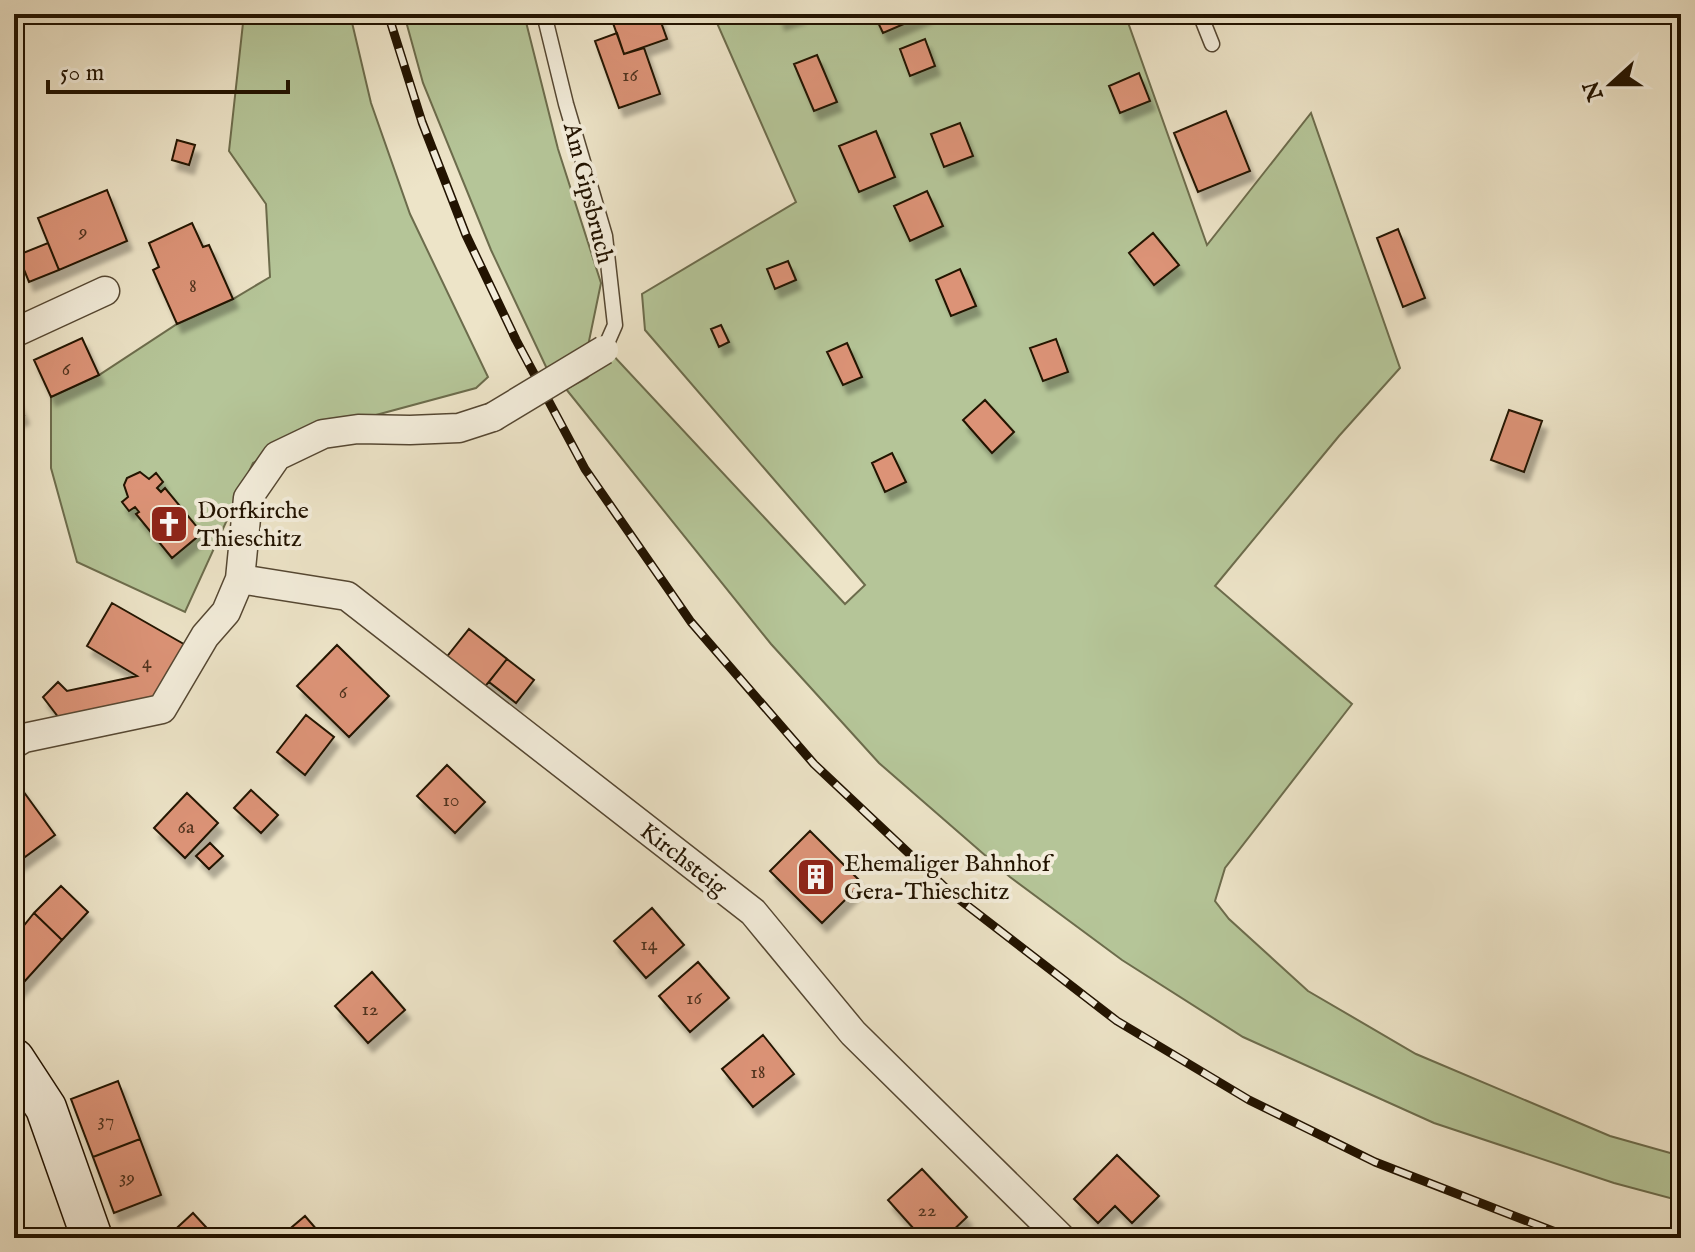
<svg xmlns="http://www.w3.org/2000/svg" width="1695" height="1252" viewBox="0 0 1695 1252" font-family="'IM FELL English',serif">
	<defs>
		<filter id="shadow"><feDropShadow dx="5" dy="9" stdDeviation="2" flood-color="#0004"/></filter>
	</defs>
	<rect width="100%" height="100%" fill="#ede4c8"/>
	<filter id="stains"><feTurbulence type="fractalNoise" baseFrequency=".0025" numOctaves="4"/><feColorMatrix values="0 0 0 0 .2 0 0 0 0 .09 0 0 0 0 .02 0 0 0 .5 -.17"/></filter>
	<radialGradient id="worn" r=".72"><stop offset=".6" stop-color="#630" stop-opacity="0"/><stop offset="1" stop-color="#630" stop-opacity=".3"/></radialGradient>
	<path fill="#b5c598" stroke="#6c6c4c" stroke-width="2" d="M244 14H350L371 103 410 214 488 377 476 388 313 432 253 463 185 612 77 562 51 468V397L99 375 177 324 233 299 270 277 266 204 229 151Z
		M404 14H524L558 149 601 283 588 346 548 371 491 250 423 83Z
		M713 14H1125L1207 245 1311 113 1400 368 1339 436 1215 586 1352 704 1225 868 1215 901 1229 919 1308 991 1416 1054 1610 1136 1681 1156V1201L1614 1183 1434 1123 1243 1037 1122 960 1010 877 879 763 771 644 566 389 587 378 610 352 845 604 865 585 645 330 642 294 796 202Z"/>
	<path fill="#dc9377" stroke="#221300" stroke-width="2" filter="url(#shadow)" d="M639 14H658L667 39 624 54 613 23Z
		M778 14H801L780 21Z
		M874 14H927L883 33Z
		M617 33 624 54 644 48 660 94 619 108 595 41Z
		M925 39 935 66 910 76 900 49Z
		M817 55 837 102 814 111 794 64Z
		M1139 73 1150 101 1120 113 1109 86Z
		M1226 111 1250 171 1198 192 1174 133Z
		M960 123 973 156 944 167 931 134Z
		M876 131 895 177 859 192 839 146Z
		M177 140 195 145 189 165 172 160Z
		M107 190 127 241 59 270 38 218Z
		M927 191 943 226 910 241 894 206Z
		M192 223 203 247 209 245 233 299 177 324 153 270 159 267 149 243Z
		M1398 229 1425 298 1403 307 1377 238Z
		M1153 233 1179 265 1154 285 1129 253Z
		M48 243 59 270 29 282 18 255Z
		M788 261 796 280 775 289 767 269Z
		M960 269 976 306 951 316 936 280Z
		M721 325 729 342 719 347 711 329Z
		M82 338 99 375 51 397 34 360Z
		M1056 339 1068 372 1043 381 1030 348Z
		M847 343 862 377 843 385 827 352Z
		M14 393 24 415 14 420Z
		M985 400 1014 432 992 453 963 420Z
		M1509 410 1542 421 1524 472 1491 460Z
		M892 453 906 482 885 492 872 463Z
		M140 472 149 479 156 473 163 482 157 488 161 492 165 488 202 533 172 558 136 514 139 512 135 507 129 511 122 502 128 497 124 485 127 478Z
		M112 603 189 647 154 703 62 722 43 697 58 682 67 691 137 676 87 646Z
		M469 629 507 659 483 689 445 659Z
		M337 645 389 696 349 737 297 686Z
		M507 659 534 680 516 703 489 682Z
		M306 715 334 737 305 775 277 752Z
		M447 765 485 802 455 833 417 796Z
		M18 784 55 835 14 865V787Z
		M251 790 278 815 261 833 234 808Z
		M187 793 218 823 185 858 154 828Z
		M810 831 862 883 822 923 770 871Z
		M210 843 223 856 209 869 196 856Z
		M61 886 88 912 62 940 34 913Z
		M652 908 684 945 646 978 614 941Z
		M34 913 62 940 15 992 14 938Z
		M698 962 729 998 690 1032 659 996Z
		M372 972 405 1010 368 1043 335 1006Z
		M763 1035 794 1074 753 1107 722 1069Z
		M118 1081 140 1139 93 1157 71 1099Z
		M140 1139 161 1195 114 1213 93 1157Z
		M1117 1155 1159 1196 1132 1223 1115 1206 1098 1223 1074 1199Z
		M922 1169 967 1217 945 1238H922L888 1200Z
		M193 1213 216 1238H166Z
		M305 1216 324 1238H279Z"/>
	<g fill="none" stroke-linecap="round" stroke-linejoin="round">
		<defs>
			<path id="lane" d="M544 14 566 104 605 236 615 325 604 350
				M1200 14 1212 44"/>
			<path id="street" d="M14 333 105 291
				M240 579 347 596 753 912 853 1033 1061 1238
				M14 744 24 738 162 709 205 636 226 612 240 579 248 498 277 456 323 434 358 429 410 430 459 428 493 417"/>
			<path id="secondary" d="M14 1059 46 1108 92 1238"/>
		</defs>
		<use href="#lane" stroke="#554732" stroke-width="17"/>
		<use href="#street" stroke="#554732" stroke-width="31"/>
		<use href="#secondary" stroke="#221300" stroke-width="43"/>
		<use href="#lane" stroke="#f3eddb" stroke-width="14"/>
		<use href="#street" stroke="#f3eddb" stroke-width="28"/>
		<use href="#secondary" stroke="#f3eddb" stroke-width="40"/>
		<defs>
			<path id="rail" d="M388 14 422 122 466 235 516 340 585 469 691 622 814 764 951 893 1117 1021 1249 1100 1375 1162 1571 1238"/>
		</defs>
		<use href="#rail" stroke="#221300" stroke-width="9"/>
		<use href="#rail" stroke="#f3eddb" stroke-width="6" stroke-dasharray="18" stroke-linecap="butt"/>
		<defs>
			<path id="street-bridge" d="M493 417 604 350"/>
		</defs>
		<use href="#street-bridge" stroke="#554732" stroke-width="31" stroke-linecap="butt"/>
		<use href="#street-bridge" stroke="#f3eddb" stroke-width="28"/>
	</g>
	<defs>
		<symbol id="church-square" viewBox="-11 -11 22 22"><rect x="-9" y="-9" width="18" height="18" rx="4" fill="#8f2418" stroke="#f3eddb"/><path d="M-1.2-6h2.4v3.5h3.3v2.4h-3.3V6h-2.4V-.1h-3.3v-2.4h3.3Z" fill="#fff"/></symbol>
		<symbol id="building-square" viewBox="-11 -11 22 22"><rect x="-9" y="-9" width="18" height="18" rx="4" fill="#8f2418" stroke="#f3eddb"/><path d="M-4-6H4V6H1V3H-1V6H-4ZM-2.5-4.3h1.7v1.8h-1.7ZM.8-4.3h1.7v1.8H.8ZM-2.5-1h1.7V.8h-1.7ZM.8-1h1.7V.8H.8Z" fill="#fff"/></symbol>
	</defs>
	<g fill-rule="evenodd">
		<use href="#church-square" x="147" y="502" width="44" height="44"/>
		<use href="#building-square" x="794" y="855" width="44" height="44"/>
	</g>
	<g text-anchor="middle" stroke-width="8" stroke-linejoin="round" paint-order="stroke">
		<g font-size="20" fill="#50331e">
			<text x="630" y="81">16</text>
			<text x="83" y="237">9</text>
			<text x="193" y="292">8</text>
			<text x="66" y="375">6</text>
			<text x="147" y="668">4</text>
			<text x="343" y="698">6</text>
			<text x="451" y="806">10</text>
			<text x="186" y="833">6a</text>
			<text x="649" y="950">14</text>
			<text x="694" y="1004">16</text>
			<text x="370" y="1015">12</text>
			<text x="758" y="1078">18</text>
			<text x="106" y="1126">37</text>
			<text x="127" y="1183">39</text>
			<text x="927" y="1216">22</text>
		</g>
		<g font-size="24" fill="#221300" stroke="#f3eddb">
			<text transform="translate(589 193) rotate(76)" y="8">Am Gipsbruch</text>
			<text transform="translate(684 859) rotate(38)" y="8">Kirchsteig</text>
		</g>
		<g font-size="24" fill="#221300" stroke="#f3eddb" text-anchor="start">
			<text x="197" y="518">Dorfkirche<tspan x="197" dy="28">Thieschitz</tspan></text>
			<text x="844" y="871">Ehemaliger Bahnhof<tspan x="844" dy="28">Gera-Thieschitz</tspan></text>
		</g>
	</g>
	<rect width="1695" height="1252" fill="none" stroke="#ede4c8" stroke-width="48"/>
	<rect x="16" y="16" width="1663" height="1220" fill="none" stroke="#221300" stroke-width="4"/>
	<rect x="24" y="24" width="1647" height="1204" fill="none" stroke="#221300" stroke-width="2"/>
	<g transform="translate(1611 84) rotate(249)" stroke="#f3eddb" stroke-width="6" paint-order="stroke">
	<path d="M0-6L14 30L0 20L-14 30Z" fill="#221300"/>
	<text y="-12" font-size="22" font-weight="bold" text-anchor="middle" fill="#221300">N</text>
	</g>
	<path d="M48 80v12h240v-12" fill="none" stroke="#221300" stroke-width="4"/>
	<text x="60" y="80" font-size="24" fill="#221300" stroke="#f3eddb" stroke-width="6" paint-order="stroke">50 m</text>
	<rect width="100%" height="100%" filter="url(#stains)"/>
	<rect width="100%" height="100%" fill="url(#worn)"/>
</svg>
